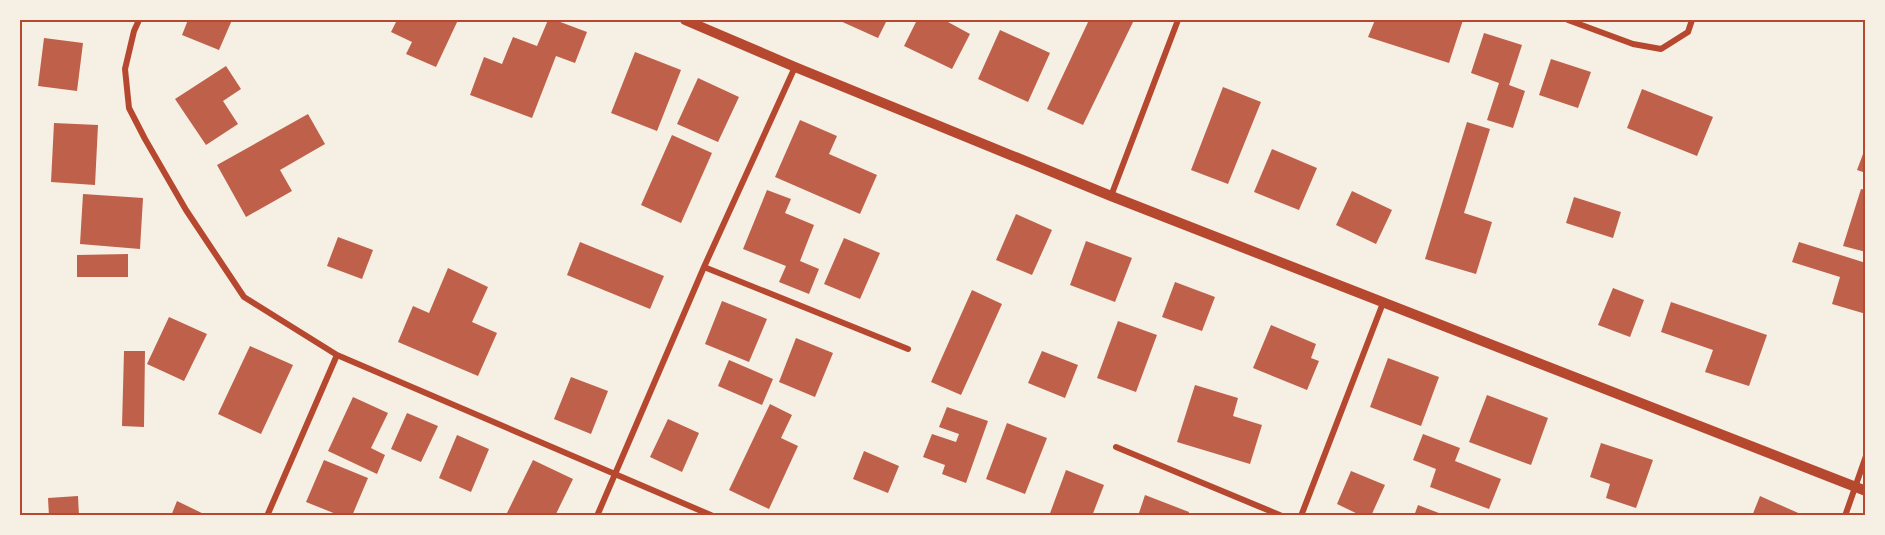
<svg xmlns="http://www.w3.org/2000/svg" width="1885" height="535" viewBox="0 0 1885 535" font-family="'Varela Round',sans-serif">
	<rect width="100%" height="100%" fill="#f6efe4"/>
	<path fill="#bf614a" d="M188 20H232L219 50 182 35Z
		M397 20H458L436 67 406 54 412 42 391 32Z
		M548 20H555L587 32 575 63 556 56 532 118 470 95 484 57 502 64 513 37 537 46Z
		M838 20H887L878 38Z
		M917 20H949L948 22 970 34 952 69 904 46Z
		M1089 20H1134L1083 125 1047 109Z
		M1375 20H1463L1449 63 1368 37Z
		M1000 30 1050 53 1028 102 978 79Z
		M1484 33 1522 45 1509 85 1525 91 1513 128 1487 120 1499 83 1471 73Z
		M44 38 83 43 77 91 38 86Z
		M635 52 681 70 657 131 611 113Z
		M1551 59 1591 72 1578 108 1539 95Z
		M226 66 241 89 223 101 238 124 206 145 175 99Z
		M698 78 739 97 718 142 677 124Z
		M1223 87 1261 102 1228 184 1191 170Z
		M1642 89 1713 117 1697 156 1627 128Z
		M308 114 325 144 280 170 292 191 246 217 217 165Z
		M800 120 837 136 829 154 877 175 860 214 775 177Z
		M1467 122 1490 129 1464 213 1492 222 1476 274 1425 259Z
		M54 123 98 125 95 185 51 182Z
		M672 135 712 153 681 223 641 205Z
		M1866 146V173L1857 170Z
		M1272 149 1317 168 1299 210 1254 192Z
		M1861 189 1866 190V252L1843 246Z
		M767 190 791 199 785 213 814 225 800 261 819 269 809 294 779 282 786 266 743 249Z
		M1352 191 1392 210 1376 244 1336 225Z
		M83 194 143 198 140 249 80 244Z
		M1574 197 1621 212 1613 238 1566 223Z
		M1016 214 1052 230 1032 275 996 260Z
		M338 237 373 250 362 279 327 266Z
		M844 238 880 253 860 299 824 284Z
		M1086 241 1132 258 1115 302 1070 285Z
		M580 242 664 276 650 309 567 275Z
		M1799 242 1866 263V314L1832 304 1840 277 1792 262Z
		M128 254V277H77V255Z
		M448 268 488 287 472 322 497 333 478 376 398 342 413 306 429 313Z
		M1175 282 1215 297 1202 331 1162 317Z
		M1613 288 1644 300 1630 337 1598 325Z
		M972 290 1002 304 961 395 931 382Z
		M722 301 767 319 749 362 705 344Z
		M1671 302 1767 335 1749 386 1705 372 1713 350 1661 332Z
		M169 317 207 334 184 381 147 364Z
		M1118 321 1157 335 1136 392 1097 378Z
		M1271 325 1316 344 1311 358 1319 361 1307 390 1253 368Z
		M796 338 833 353 815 397 779 382Z
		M250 346 293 365 261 434 218 414Z
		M124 351H145L144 427 122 426Z
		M1042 351 1078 365 1065 398 1028 383Z
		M1388 358 1439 377 1421 426 1370 407Z
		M729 360 773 379 762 405 718 386Z
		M571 377 608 391 591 434 554 419Z
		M1195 385 1238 398 1233 416 1262 425 1250 464 1177 442Z
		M1487 395 1548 418 1531 465 1469 442Z
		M353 397 388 413 371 448 385 455 377 474 328 451Z
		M770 404 792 415 781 438 798 446 769 509 729 490Z
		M947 407 988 421 966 483 942 474 945 465 923 457 932 434 956 442 959 434 939 427Z
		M407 413 438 426 421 462 391 449Z
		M668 419 699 433 682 472 650 457Z
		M1007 423 1047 438 1025 494 986 479Z
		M1423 434 1460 448 1455 461 1501 479 1489 509 1430 487 1436 469 1413 460Z
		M457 435 489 449 471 492 439 478Z
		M1601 443 1653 460 1636 508 1606 498 1610 484 1590 477Z
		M864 451 899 466 888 493 853 479Z
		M324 460 368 478 352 516H341L306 502Z
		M533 460 573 479 555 516H513L507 513Z
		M1066 470 1104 485 1092 516H1049Z
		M1351 471 1385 485 1371 516H1362L1337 504Z
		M1145 495 1189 512 1188 516H1138Z
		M78 496 79 516H49L48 498Z
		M1760 496 1805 516H1752Z
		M177 501 208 516H171Z
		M1418 505 1444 515V516H1414Z"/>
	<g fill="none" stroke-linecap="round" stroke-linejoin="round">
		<path stroke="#b5482f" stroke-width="6" d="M139 20 134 31 125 69 129 108 145 139 186 210 244 297 337 355 713 516
			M1568 20 1633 44 1661 49 1688 32 1692 20
			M1111 196 1178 20
			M704 267 908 349
			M1116 447 1282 516
			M267 516 337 355
			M597 516 704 267 795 67
			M1301 516 1383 303
			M1845 516 1866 456"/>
		<path stroke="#b5482f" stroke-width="10" d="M685 20 795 67 1111 196 1866 491"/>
	</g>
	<rect width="1885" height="535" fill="none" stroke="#f6efe4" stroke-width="42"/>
	<rect x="21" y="21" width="1843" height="493" fill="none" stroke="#b5482f" stroke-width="2"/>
</svg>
